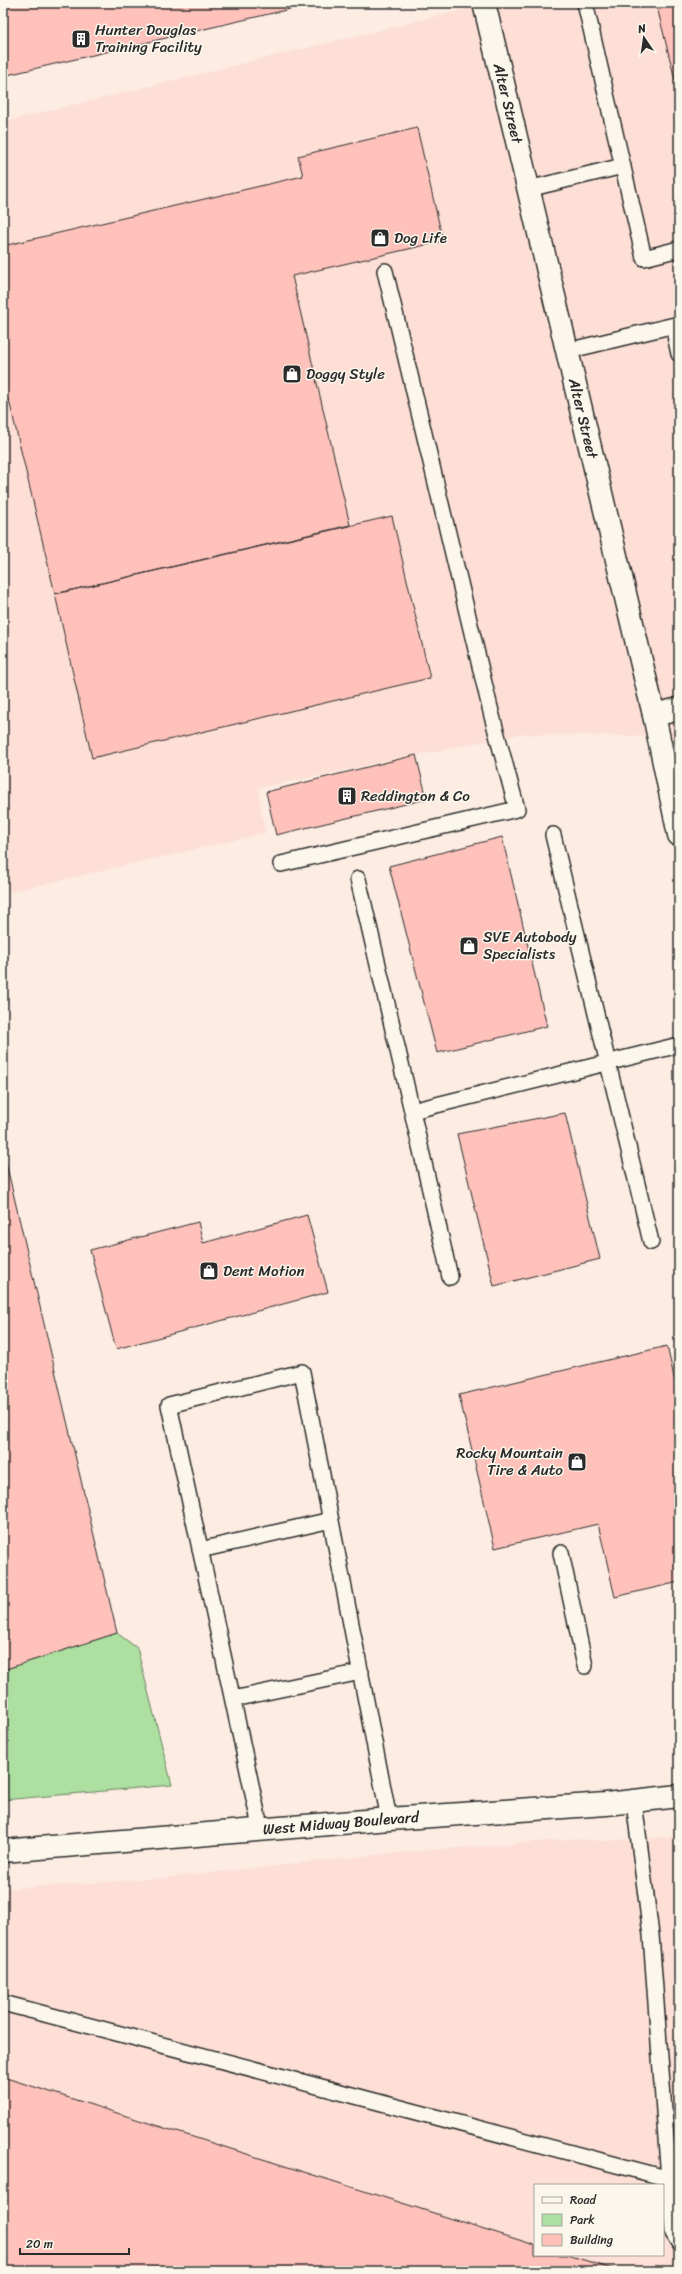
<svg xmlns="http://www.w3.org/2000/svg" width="682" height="2274" viewBox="0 0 682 2274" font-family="Sriracha,sans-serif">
	<rect width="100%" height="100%" fill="#fcece2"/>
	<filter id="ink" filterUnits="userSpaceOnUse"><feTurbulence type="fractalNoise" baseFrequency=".025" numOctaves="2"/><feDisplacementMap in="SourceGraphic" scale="8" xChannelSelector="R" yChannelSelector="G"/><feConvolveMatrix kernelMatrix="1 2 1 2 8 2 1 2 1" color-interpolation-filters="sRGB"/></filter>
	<g filter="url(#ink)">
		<path fill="#fddfd6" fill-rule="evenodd" d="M491 3H679V737L520 734 258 788 265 833 10 892 3 859V122Z
			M679 1836V2271H3V1889L163 1878 394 1853 573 1839 603 1841ZM535 2185H663V2255H535Z"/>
		<path fill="#acdfa0" stroke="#6c8566" d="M117 1633 137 1648 172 1785 3 1800V1670Z"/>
		<path fill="#fec2bb" stroke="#2b2b2b" d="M3 3H316L3 76Z
			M656 3H679V96Z
			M417 128 443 241 292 276 350 525 55 594 9 400 3 401V375L5 374 3 364V246L303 176 298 156Z
			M392 516 430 678 92 758 55 594Z
			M416 755 427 799 276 835 266 792Z
			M502 837 547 1026 437 1053 389 866Z
			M565 1113 600 1259 494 1286 457 1134Z
			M3 1150 117 1633 3 1670Z
			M307 1215 328 1292 116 1349 90 1250 198 1222 203 1243Z
			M667 1346 679 1399V1582L615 1597 598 1524 495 1548 459 1395Z
			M3 2077 535 2245V2255H568L619 2271H3Z"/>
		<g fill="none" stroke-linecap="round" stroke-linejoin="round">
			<defs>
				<path id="service" d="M585 3 644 258 679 249
					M528 189 623 166
					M673 326 679 354
					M567 351 679 324
					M553 835 651 1242
					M281 864 517 809 492 716 385 271
					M358 879 412 1111
					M450 1277 412 1111 679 1045
					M200 1550 331 1520
					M561 1553 585 1666
					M233 1699 361 1672
					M634 1802 651 1935 673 2233 679 2243
					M261 1831 169 1405 302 1372 389 1819
					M3 2003 670 2179"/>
				<g id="minor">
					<path id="s1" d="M484 3 654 715 679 835"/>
					<path d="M654 715 679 709"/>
					<path id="s2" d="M3 1851 389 1819 606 1804 679 1796"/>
				</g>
			</defs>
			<use href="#service" stroke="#2b2b2b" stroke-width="18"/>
			<use href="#minor" stroke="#2b2b2b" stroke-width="25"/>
			<use href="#service" stroke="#fbf7ec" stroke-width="15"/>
			<use href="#minor" stroke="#fbf7ec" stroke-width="22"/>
		</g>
	</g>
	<defs>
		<symbol id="building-square" viewBox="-11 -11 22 22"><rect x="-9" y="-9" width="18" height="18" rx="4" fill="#2b2b2b" stroke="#fbf7ec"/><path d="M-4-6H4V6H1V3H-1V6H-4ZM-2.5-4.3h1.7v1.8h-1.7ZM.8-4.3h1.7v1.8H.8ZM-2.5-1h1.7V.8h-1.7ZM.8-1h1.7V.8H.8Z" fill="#fff"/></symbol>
		<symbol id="shop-square" viewBox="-11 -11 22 22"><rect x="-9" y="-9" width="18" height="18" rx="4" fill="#2b2b2b" stroke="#fbf7ec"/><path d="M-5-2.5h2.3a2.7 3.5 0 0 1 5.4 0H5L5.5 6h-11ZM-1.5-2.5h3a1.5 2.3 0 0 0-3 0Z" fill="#fff"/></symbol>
	</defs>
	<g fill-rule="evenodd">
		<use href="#building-square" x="70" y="28" width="22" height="22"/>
		<use href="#shop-square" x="369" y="227" width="22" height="22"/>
		<use href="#shop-square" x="281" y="363" width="22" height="22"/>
		<use href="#building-square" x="336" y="785" width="22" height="22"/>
		<use href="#shop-square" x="458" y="935" width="22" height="22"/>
		<use href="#shop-square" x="198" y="1260" width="22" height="22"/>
		<use href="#shop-square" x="566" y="1451" width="22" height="22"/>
	</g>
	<g text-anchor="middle" stroke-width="3" stroke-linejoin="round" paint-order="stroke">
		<g font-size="15" fill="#2b2b2b" stroke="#fbf7ec" text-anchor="start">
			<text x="95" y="35">Hunter Douglas<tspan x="95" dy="17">Training Facility</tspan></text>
			<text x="394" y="243">Dog Life</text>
			<text x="306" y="379">Doggy Style</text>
			<text x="361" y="801">Reddington &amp; Co</text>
			<text x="483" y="942">SVE Autobody<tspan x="483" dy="17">Specialists</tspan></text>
			<text x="223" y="1276">Dent Motion</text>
			<text x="563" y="1458" text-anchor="end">Rocky Mountain<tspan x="563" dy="17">Tire &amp; Auto</tspan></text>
		</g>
		<g font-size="15" fill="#2b2b2b" stroke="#fbf7ec">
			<text dy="5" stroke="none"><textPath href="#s1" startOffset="103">Alter Street</textPath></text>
			<text dy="5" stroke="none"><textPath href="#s1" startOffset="427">Alter Street</textPath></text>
			<text dy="5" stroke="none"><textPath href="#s2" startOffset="339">West Midway Boulevard</textPath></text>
		</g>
	</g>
	<rect width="682" height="2274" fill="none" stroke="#fbf7ec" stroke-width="16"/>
	<rect x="8" y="8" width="666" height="2258" fill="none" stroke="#2b2b2b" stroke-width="1.5" filter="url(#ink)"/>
	<rect x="534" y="2184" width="130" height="72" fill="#fbf7ec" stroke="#a8a59f"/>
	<rect x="542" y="2197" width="20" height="6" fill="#fbf7ec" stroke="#a8a59f"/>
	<text x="570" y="2204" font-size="12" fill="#2b2b2b">Road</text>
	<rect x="542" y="2214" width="20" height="12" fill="#acdfa0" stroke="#a8a59f"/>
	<text x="570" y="2224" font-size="12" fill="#2b2b2b">Park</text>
	<rect x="542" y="2234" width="20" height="12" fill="#fec2bb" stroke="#a8a59f"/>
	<text x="570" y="2244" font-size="12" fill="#2b2b2b">Building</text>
	<g transform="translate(644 38) rotate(347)" stroke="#fbf7ec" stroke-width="3" paint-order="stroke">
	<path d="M0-3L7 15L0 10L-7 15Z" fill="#2b2b2b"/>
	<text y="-6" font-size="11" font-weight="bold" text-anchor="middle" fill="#2b2b2b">N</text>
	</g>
	<path d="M20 2248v6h109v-6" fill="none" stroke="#2b2b2b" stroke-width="2"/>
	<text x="26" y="2248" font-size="12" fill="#2b2b2b" stroke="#fbf7ec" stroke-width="3" paint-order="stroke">20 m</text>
</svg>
